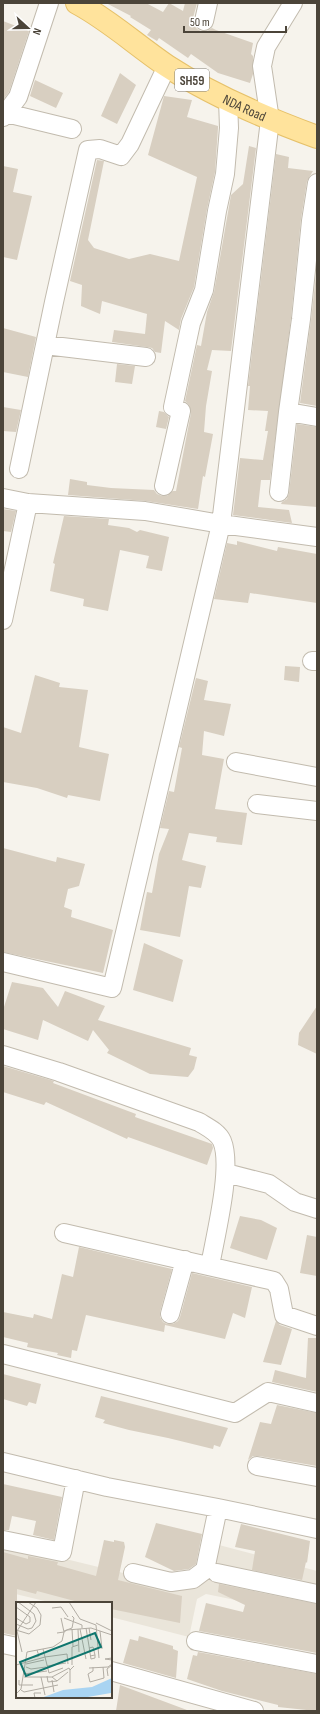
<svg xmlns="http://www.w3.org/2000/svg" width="320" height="1714" viewBox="0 0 320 1714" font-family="'Sofia Sans Condensed',sans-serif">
	<rect width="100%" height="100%" fill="#f6f3ec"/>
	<path fill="#eae5da" d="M8 1545 189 1589 213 1571 219 1545 317 1571V1617L206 1594 197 1599 189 1637 111 1617V1603H53L3 1591V1549Z"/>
	<path fill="#d8cfc1" d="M106 3H146L163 12 169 3 183 11 185 3H197L193 18 194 25 197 29 201 31H207L212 28 216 30 253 43 251 54 253 56V74L250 83 218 73 191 54 188 58 159 38 157 41 147 35 151 30 130 17 131 16Z
		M3 21 29 31 9 92 3 100Z
		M120 73 136 85 117 124 101 116Z
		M35 80 63 93 56 108 30 96Z
		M164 96 192 100 187 117 218 126V128L215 172 207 209 194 287 181 319 179 330 165 321 161 353 155 352 152 348 147 347 112 342 114 330 145 334 147 314 102 301 100 314 81 306 82 285 70 281 97 160 104 161 88 240 94 248 129 259 150 254 179 261 197 177 148 155Z
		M249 146 256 148 231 351 212 350 207 370 212 371 206 406 204 432 213 434 205 477 203 476 198 509 146 501 68 495 70 479 87 482V485L111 488 154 490 157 494 162 496H167L173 491H176L191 413 189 405 185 401 197 345 201 346 207 312 214 292 231 195 243 184Z
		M276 154 289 157 288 168 313 171 307 181 301 219 291 318 270 480H261L258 507 289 510 292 523 233 515 240 458 263 460 268 431H265L268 411 248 410 250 386H248Z
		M3 166 18 169 13 192 32 196 17 260 3 257Z
		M317 266V406L300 403 311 320Z
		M3 328 36 337 28 377 3 372Z
		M117 364 135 366 132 384 115 382Z
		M3 407 21 410 16 432 3 431Z
		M159 411 164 412 169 417 166 429 156 427Z
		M297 424 317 427V507L281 504 282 502 287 499 289 493Z
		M3 509 16 511 11 532 3 531Z
		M64 516 109 519 108 525 129 528 137 532 140 530 169 537 162 571 146 568 149 556 120 550 108 611 83 606 84 599 50 591 55 564 53 563Z
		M237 541 277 551 278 547 317 554V603L250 593 248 603 214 599 227 543 237 545Z
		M285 666 300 667 299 682 284 680Z
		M35 675 60 683 59 687 88 690 79 747 109 754 100 801 68 795 67 798 37 788 3 782V727L21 733Z
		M196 678 208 681 204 700 231 704 224 736 204 731 202 755 224 759 215 809 247 813 242 845 216 842 217 837 189 833 182 860 206 866 201 888 189 886 180 937 140 930 147 892 152 893 159 854 169 829 160 828 169 791 174 792 182 748 179 747Z
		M3 848 56 862 57 857 85 864 79 886 68 889 64 907 72 910 71 917 113 930 103 973 3 952Z
		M144 943 183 960 173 1002 133 990Z
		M12 982 43 988 58 1007 65 991 105 1006 98 1020 191 1048 189 1055 197 1057 194 1069 188 1077 150 1074 107 1053 109 1050 93 1030 88 1041 43 1020 38 1040 3 1029V1010Z
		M317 1006V1054L298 1045 299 1033Z
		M3 1066 54 1081 53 1083 136 1114 135 1117 212 1144 213 1148 207 1165 128 1137 127 1139 46 1102 44 1105 3 1092Z
		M240 1216 261 1220 277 1228 267 1260 230 1248Z
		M307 1235 317 1237V1276L300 1273Z
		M79 1247 172 1269 160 1312V1317L163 1322 167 1324H173L178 1321 180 1317 192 1273 252 1287 245 1318 233 1313 225 1339 165 1325 164 1332 86 1315 77 1351 72 1350 71 1358 57 1355 58 1353 27 1347 28 1343 3 1337V1312L33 1318 34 1314 52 1319 62 1274 73 1277Z
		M276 1321 280 1325 292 1329 281 1365 263 1362Z
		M308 1338H317V1392L272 1382 275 1370 306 1378Z
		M3 1374 41 1384 36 1404 29 1402 27 1406 3 1399Z
		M101 1396 228 1428 220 1447 214 1445 213 1449 168 1438 129 1430 103 1423 105 1420 95 1417Z
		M277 1405 317 1413V1466L259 1456H253L248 1460 260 1422 271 1424Z
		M3 1484 62 1497 54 1540 33 1535 36 1521 12 1516 9 1530H3Z
		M156 1523 202 1534 196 1564 189 1569 174 1571 145 1557Z
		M241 1524 310 1541 307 1563 306 1562 302 1580 252 1570 255 1551 235 1547Z
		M104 1540 114 1542V1540L124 1542 125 1547 118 1580 182 1596 180 1623 111 1609V1603H82L37 1591 36 1594 17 1589V1636L3 1633V1552L28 1559V1556L58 1562 57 1565 96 1576Z
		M219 1584 317 1604V1653L199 1631 206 1603 243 1612 245 1605 218 1592Z
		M139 1636 173 1646V1649L178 1651 176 1678 123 1663 130 1639 138 1641Z
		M198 1652 317 1674 316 1711 278 1707V1705L222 1691 187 1679 193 1655 197 1656Z
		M120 1685 187 1710 186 1711H116Z"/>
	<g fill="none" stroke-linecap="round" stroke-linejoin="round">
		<defs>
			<path id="minor" d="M204 21 208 3
				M6 113 72 129
				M3 117 18 97 49 3
				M317 183 311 221 301 319 288 412 317 417
				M45 345 146 357
				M19 469 54 302 88 150 100 149 121 156 130 144 167 66
				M164 486 181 411 173 407 191 323 204 290 217 211 225 174 229 128 228 100
				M279 492 288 412
				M3 498 28 503 145 511 221 524 270 120 262 66 266 47 293 3
				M3 620 28 503
				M312 661H317
				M236 762 317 777
				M257 804 317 811
				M3 962 112 988 221 524 317 537
				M3 1055 59 1072 199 1122C207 1127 218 1132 222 1141 233 1167 215 1237 210 1266
				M226 1173 269 1184 295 1202 317 1209
				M64 1233 274 1281 279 1289 284 1315 317 1326
				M170 1314 185 1260
				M3 1354 235 1413 268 1392 317 1403
				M3 1462 107 1487 218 1508 317 1529
				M257 1466 317 1477
				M3 1540 62 1552 76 1479
				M133 1573 171 1582 193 1579 205 1570 218 1508
				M217 1573 317 1594
				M196 1641 317 1664
				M3 1644 17 1647
				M111 1671 254 1711"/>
			<g id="major">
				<path id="s1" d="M77 3C109 20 136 45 167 66 213 96 265 118 317 137"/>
			</g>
		</defs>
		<use href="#minor" stroke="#c2bbae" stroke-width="20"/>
		<use href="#major" stroke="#e6c16a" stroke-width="24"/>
		<use href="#minor" stroke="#fff" stroke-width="18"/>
		<use href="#major" stroke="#ffe39c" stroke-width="22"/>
	</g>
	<g text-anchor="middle" stroke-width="3" stroke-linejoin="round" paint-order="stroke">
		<rect fill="#fff" stroke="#817c74" stroke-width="1" x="175" y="69" width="34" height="22" rx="3"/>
		<g font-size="13" font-weight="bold" fill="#4b4439">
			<text x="192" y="85">SH59</text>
		</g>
		<g font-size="14" fill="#4b4439" stroke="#fff">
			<text dy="5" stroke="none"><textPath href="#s1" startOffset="198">NDA Road</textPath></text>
		</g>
	</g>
	<g transform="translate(16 1602)">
		<rect width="96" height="96" fill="#f6f3ec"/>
		<path d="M96 76 95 91 66 96H25L47 88 76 85Z" fill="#a9d4f2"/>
		<path fill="none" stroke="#b2ada4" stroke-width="1" d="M53 0 64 17 80 23 83 56M0 5 14 15V20L10 22 0 16M36 6 45 5 52 15M48 16 66 23V26M80 21 96 29M0 22 12 27 16 26 20 19 18 12 2 0M70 26 73 44 74 51 75 57 79 56V53L74 54M73 26 75 38M56 27 57 44M62 27 63 50M64 27 70 57M0 28 13 32 24 23 25 13 21 6 12 0M48 29 56 26 58 16 56 14M84 29 86 47M41 31 48 30 45 16M73 46 77 45 79 53M27 47 29 55 51 52 52 62M6 50 1 29 20 0M96 56 89 57 96 58M10 57 23 54 21 48M10 62 28 58M0 63 29 55 33 71 47 66M56 63V45L62 43M31 64 50 61M10 65 15 67 30 65M77 65V69L72 72 74 80 88 76 87 65M73 66 92 65 96 62M8 72 31 69M31 74 32 80 41 79 36 75M92 74 91 67 96 63M8 75H36L53 66 54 68M25 75 29 93M3 78V83H17M36 78 38 90M41 79 52 70M54 81V68L58 64M5 88 8 90 42 83M0 92 5 87 11 50 37 45 46 39 48 30 51 28 75 26 96 33M19 96 18 91H25"/>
		<path fill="#0f766e" fill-opacity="0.15" stroke="#0f766e" stroke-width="2" d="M79 31 85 45 10 74 4 60Z"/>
		<rect width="96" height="96" fill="none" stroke="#4b4439" stroke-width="2"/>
	</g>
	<rect width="320" height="1714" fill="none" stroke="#4b4439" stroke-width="8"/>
	<g transform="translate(28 28) rotate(111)" stroke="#ffffff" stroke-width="3" paint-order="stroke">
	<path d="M0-3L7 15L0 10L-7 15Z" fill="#4b4439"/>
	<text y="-6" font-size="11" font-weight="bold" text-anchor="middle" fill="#4b4439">N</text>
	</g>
	<path d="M184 26v6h102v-6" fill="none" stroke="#4b4439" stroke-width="2"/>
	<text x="190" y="26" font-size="12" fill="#4b4439" stroke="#ffffff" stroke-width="3" paint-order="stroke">50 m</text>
</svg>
